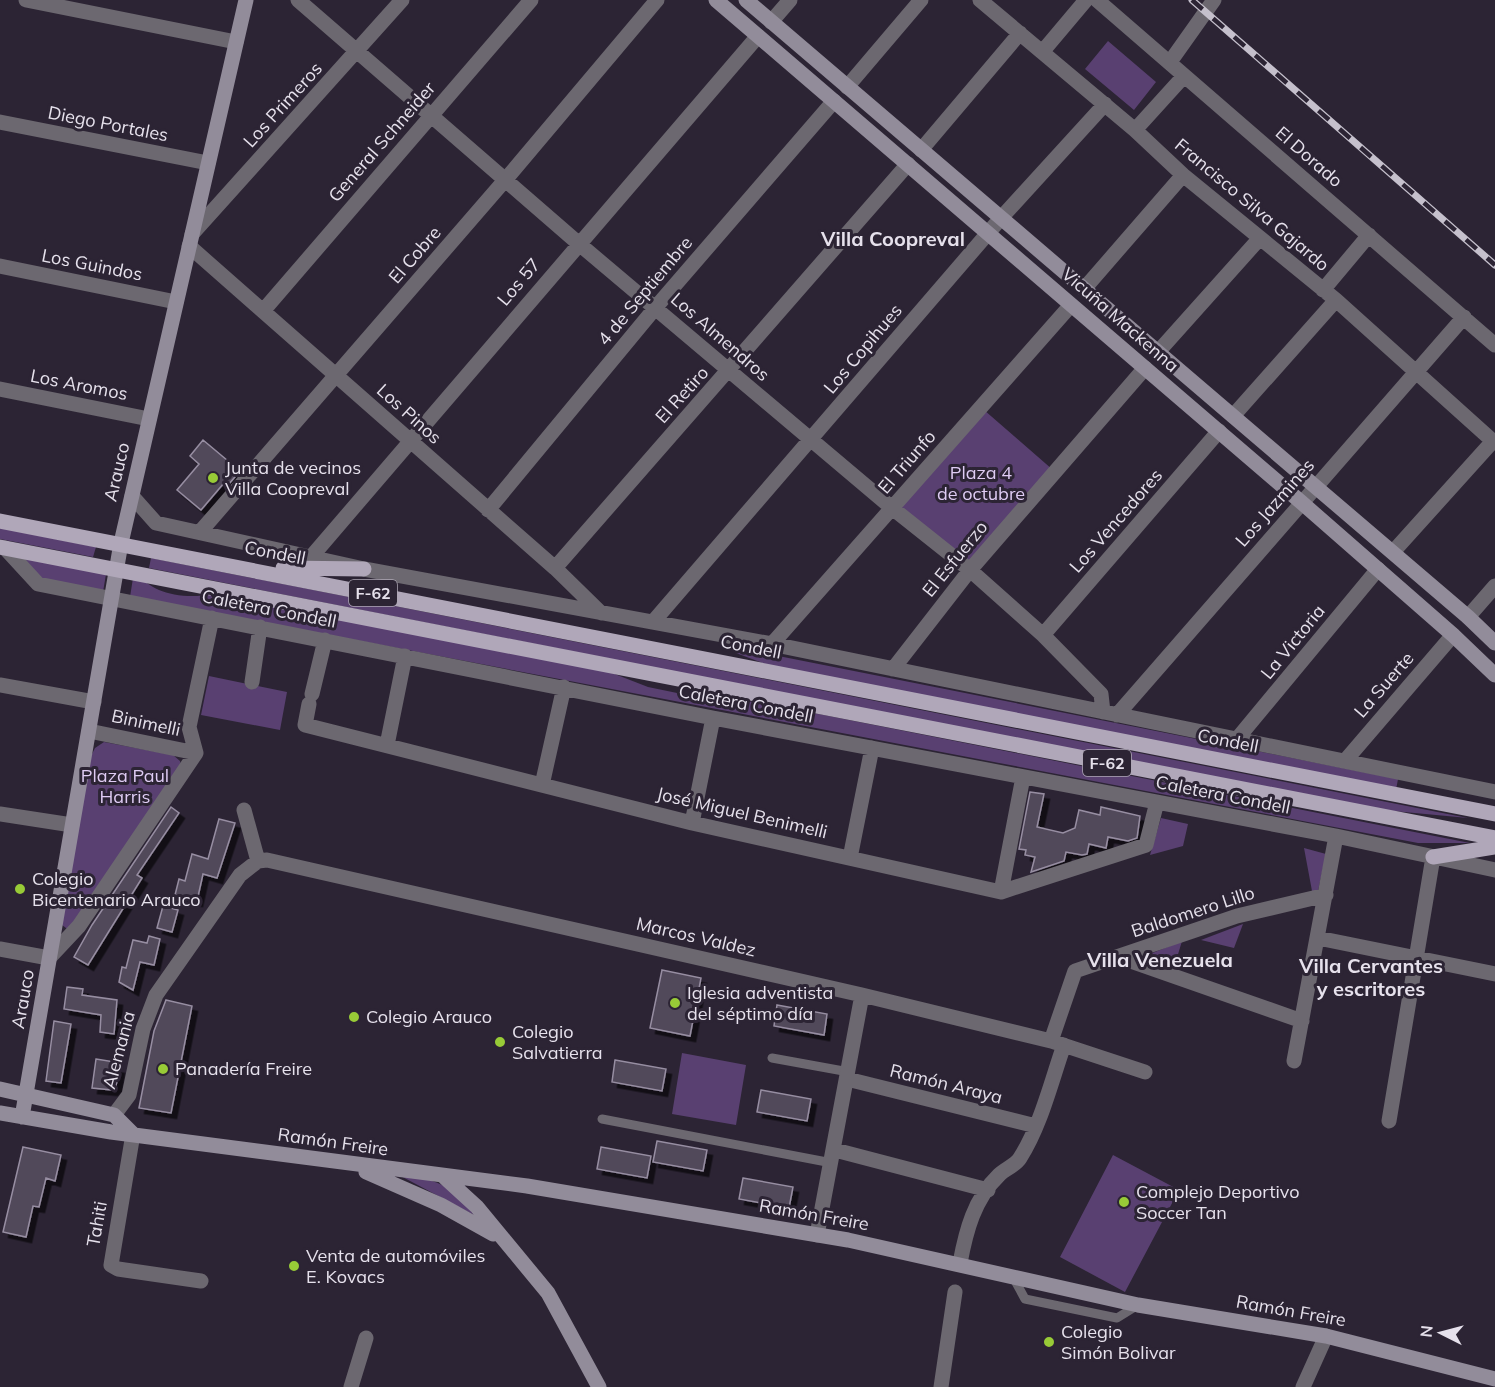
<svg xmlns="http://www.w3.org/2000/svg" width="1495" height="1387" viewBox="0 0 1495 1387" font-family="Mulish,sans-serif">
	<defs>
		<filter id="shadow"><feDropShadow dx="5.5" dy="5.5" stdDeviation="0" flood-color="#0009"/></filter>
	</defs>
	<rect width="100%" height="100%" fill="#2c2434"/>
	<path fill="#594071" d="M1108 41 1156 82 1134 110 1085 69Z
		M984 410 1053 470 967 566 899 510Z
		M0 528 96 547 93 557 0 539Z
		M20 558 106 574 103 592 42 580Z
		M151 558 1468 818 1372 809 149 568Z
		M133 578C147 581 148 585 159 590 172 596 196 598 210 594L612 673 648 687 711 700 758 702 1470 843H1418L130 597Z
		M738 648 1398 779 1396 790 773 667 736 653Z
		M209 676 287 692 280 730 201 715Z
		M104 742 173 755 180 761 182 770 70 931 62 925 90 758 95 748Z
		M1161 818 1188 824 1183 846 1150 855Z
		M1304 848 1326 854 1318 891H1312Z
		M1243 924 1234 948 1201 940Z
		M1182 941 1173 971 1138 959Z
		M682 1053 746 1065 736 1125 672 1114Z
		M1113 1155 1179 1190 1125 1292 1060 1257Z
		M397 1174C440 1182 446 1180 474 1215Z"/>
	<path fill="#51485a" stroke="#978ea2" stroke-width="1.5" filter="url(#shadow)" d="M203 440 240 471 228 485 224 483 201 510 177 490 199 464 190 456Z
		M1030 792 1044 794 1037 827 1063 833 1075 828 1079 810 1100 815 1101 807 1140 816 1137 838 1128 841 1108 837 1106 848 1089 844 1087 854 1082 855 1066 852 1064 861 1031 872 1035 857 1025 855 1026 850 1019 849Z
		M171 807 179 813 137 875 142 878 88 965 74 957 92 925Z
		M219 819 235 823 217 878 203 874 197 901 175 895 179 879 185 881 192 854 208 859Z
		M163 906 178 910 172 932 157 928Z
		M149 936 160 939 154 965 140 962 133 990 119 982 122 967 126 968 133 940 147 943Z
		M662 970 701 978 690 1036 650 1028Z
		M67 987 83 989 82 995 117 1000 114 1034 100 1032 101 1015 64 1009Z
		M166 1000 192 1006 171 1113 139 1108 154 1031Z
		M777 1005 827 1014 824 1035 774 1026Z
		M54 1021 71 1024 61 1083 46 1081Z
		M96 1059 115 1062 114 1067 119 1068 116 1086 112 1090 92 1088Z
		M615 1060 666 1069 662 1091 612 1082Z
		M761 1090 811 1099 807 1121 757 1112Z
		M657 1141 707 1150 703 1171 653 1162Z
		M23 1147 61 1155 55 1181 46 1178 39 1207 33 1206 26 1237 3 1232Z
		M601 1147 651 1156 647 1178 597 1169Z
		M743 1178 793 1187 789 1208 739 1199Z"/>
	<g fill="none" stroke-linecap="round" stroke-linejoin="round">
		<path stroke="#6c6870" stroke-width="9" d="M772 1058 849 1072
			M602 1119 832 1163
			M1013 1277 1025 1299 1117 1318 1138 1305"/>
		<path stroke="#6c6870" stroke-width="15" d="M26 0 236 42
			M298 0 578 243 892 508 970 570 1043 635 1101 694 1103 712
			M980 0 1135 130 1183 175 1336 300 1495 443
			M1097 0 1495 345
			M771 22 790 0
			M1043 51 1086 0
			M1170 62 1214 0
			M847 87 921 0
			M0 122 208 163
			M1135 130 1184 76
			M921 150 1020 33
			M192 234 402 0
			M189 246 555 568 601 613
			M0 266 176 302
			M1084 289 1183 175
			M1323 290 1369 235
			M263 311 531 0
			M1158 352 1260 238
			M0 389 149 419
			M1233 416 1336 300
			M132 496 156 523 364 569 772 644 1495 792
			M488 510 656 307 834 101
			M200 532 506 179 657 0
			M5 548 38 584 713 718 1336 836 1495 870
			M1393 552 1493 441
			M312 556 758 36
			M555 568 908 164
			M1468 617 1495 586
			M653 622 1001 218 1105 104
			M1043 635 1219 431
			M772 644 1071 305
			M893 669 970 570 1145 368
			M252 682 260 627
			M0 685 94 702
			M312 694 325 640
			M309 704 305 725 692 823 1001 892 1146 845 1157 802
			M1117 715 1464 317
			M89 731 196 753
			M1237 739 1378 569
			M387 745 405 656
			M196 753 189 727 212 618
			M1345 761 1453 635
			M542 785 564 687
			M244 810 258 861
			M0 814 72 825
			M692 823 713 718
			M850 858 872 748
			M1001 892 1023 777
			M1318 938 1495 974
			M0 949 49 958 79 926 196 753
			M1119 957 1302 1021
			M1051 1041 1075 971 1237 916 1326 895
			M1294 1061 1336 836
			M847 1079 1036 1126
			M114 1115 129 1095 143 1029 156 995 240 875 258 861 267 860 862 995 1051 1041 1145 1072
			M1389 1121 1433 857
			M133 1134 111 1265 118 1269 201 1281
			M835 1150 988 1190
			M817 1235 862 995
			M960 1263C966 1231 974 1199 999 1175 1005 1169 1016 1165 1020 1158 1041 1125 1051 1082 1064 1045
			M351 1387 366 1338
			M941 1387 955 1292
			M1303 1387 1326 1336"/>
		<path stroke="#928c9a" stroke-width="15" d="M716 0 1301 502 1453 635 1495 675
			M746 0 1468 617 1495 643
			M0 1089 114 1115 133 1134
			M0 1113 111 1132 527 1186 848 1240 1138 1305 1326 1336 1495 1379
			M22 1117 121 543 246 0
			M366 1172 441 1205 493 1234
			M442 1175 477 1207 548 1293 599 1387"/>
		<path stroke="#b0a7b9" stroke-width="15" d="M0 521 1495 814
			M0 547 1495 838
			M283 568 364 569
			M1433 857 1495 847"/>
		<defs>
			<path id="rail" d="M1192 0 1495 265"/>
		</defs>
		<use href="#rail" stroke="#c5c0cc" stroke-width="7"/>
		<use href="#rail" stroke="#2c2434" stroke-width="4.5" stroke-dasharray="14" stroke-linecap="butt"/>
	</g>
	<g fill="#98cb37" stroke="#2c2434" stroke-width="2">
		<circle cx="213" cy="478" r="6"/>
		<circle cx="20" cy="889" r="6"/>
		<circle cx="675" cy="1003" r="6"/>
		<circle cx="354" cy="1017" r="6"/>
		<circle cx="500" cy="1042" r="6"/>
		<circle cx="163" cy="1069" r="6"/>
		<circle cx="1124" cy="1202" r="6"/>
		<circle cx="294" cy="1266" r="6"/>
		<circle cx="1049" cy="1342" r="6"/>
	</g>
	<g text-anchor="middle" stroke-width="6" stroke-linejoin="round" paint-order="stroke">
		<g fill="#2c2434" stroke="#aea8b5" stroke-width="1.5">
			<rect x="349" y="580" width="48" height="26" rx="4.5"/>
			<rect x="1083" y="750" width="48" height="26" rx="4.5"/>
		</g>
		<g font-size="16" font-weight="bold" fill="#e6e1ec">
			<text x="373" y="599">F-62</text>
			<text x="1107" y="769">F-62</text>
		</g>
		<g font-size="18" fill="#e6e1ec" stroke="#2c2434">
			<text transform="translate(283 105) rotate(-48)" y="6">Los Primeros</text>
			<text transform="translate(108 124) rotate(11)" y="6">Diego Portales</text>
			<text transform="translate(382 142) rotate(-49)" y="6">General Schneider</text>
			<text transform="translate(1309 157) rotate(41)" y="6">El Dorado</text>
			<text transform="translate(1252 205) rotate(40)" y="6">Francisco Silva Gajardo</text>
			<text transform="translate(415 255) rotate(-49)" y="6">El Cobre</text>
			<text transform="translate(92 265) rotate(11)" y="6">Los Guindos</text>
			<text transform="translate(519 282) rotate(-50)" y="6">Los 57</text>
			<text transform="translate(645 291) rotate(-50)" y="6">4 de Septiembre</text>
			<text transform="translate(1120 320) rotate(41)" y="6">Vicuña Mackenna</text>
			<text transform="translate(720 337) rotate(41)" y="6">Los Almendros</text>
			<text transform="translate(863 349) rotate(-50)" y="6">Los Copihues</text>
			<text transform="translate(79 385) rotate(11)" y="6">Los Aromos</text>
			<text transform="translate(682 395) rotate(-48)" y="6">El Retiro</text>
			<text transform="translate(409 414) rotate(42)" y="6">Los Pinos</text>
			<text transform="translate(907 462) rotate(-49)" y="6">El Triunfo</text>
			<text transform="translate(117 472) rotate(-77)" y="6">Arauco</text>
			<text transform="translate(1275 503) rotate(-49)" y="6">Los Jazmines</text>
			<text transform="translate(1116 521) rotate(-49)" y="6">Los Vencedores</text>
			<text transform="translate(275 553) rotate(11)" y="6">Condell</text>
			<text transform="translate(955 559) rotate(-51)" y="6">El Esfuerzo</text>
			<text transform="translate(269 609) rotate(11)" y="6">Caletera Condell</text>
			<text transform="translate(1293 642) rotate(-51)" y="6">La Victoria</text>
			<text transform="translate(751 647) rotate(11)" y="6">Condell</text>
			<text transform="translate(1384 685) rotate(-49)" y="6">La Suerte</text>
			<text transform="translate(746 704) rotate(11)" y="6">Caletera Condell</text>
			<text transform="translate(146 723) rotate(12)" y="6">Binimelli</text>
			<text transform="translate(1228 741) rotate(11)" y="6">Condell</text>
			<text transform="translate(1223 795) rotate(11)" y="6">Caletera Condell</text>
			<text transform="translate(742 813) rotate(13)" y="6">José Miguel Benimelli</text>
			<text transform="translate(1193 912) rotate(-18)" y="6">Baldomero Lillo</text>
			<text transform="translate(696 937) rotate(13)" y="6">Marcos Valdez</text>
			<text transform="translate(23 999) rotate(-80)" y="6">Arauco</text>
			<text transform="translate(119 1050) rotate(-75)" y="6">Alemania</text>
			<text transform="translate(946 1084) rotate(14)" y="6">Ramón Araya</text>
			<text transform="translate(333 1142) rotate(8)" y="6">Ramón Freire</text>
			<text transform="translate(814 1215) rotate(10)" y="6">Ramón Freire</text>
			<text transform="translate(97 1224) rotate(-80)" y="6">Tahiti</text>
			<text transform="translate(1291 1311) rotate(10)" y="6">Ramón Freire</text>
		</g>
		<g font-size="18" fill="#e6e1ec" stroke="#2c2434" text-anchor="start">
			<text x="225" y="474">Junta de vecinos<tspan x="225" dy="21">Villa Coopreval</tspan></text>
			<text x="32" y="885">Colegio<tspan x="32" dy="21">Bicentenario Arauco</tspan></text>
			<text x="687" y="999">Iglesia adventista<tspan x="687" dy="21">del séptimo día</tspan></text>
			<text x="366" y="1023">Colegio Arauco</text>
			<text x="512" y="1038">Colegio<tspan x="512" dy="21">Salvatierra</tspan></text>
			<text x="175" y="1075">Panadería Freire</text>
			<text x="1136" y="1198">Complejo Deportivo<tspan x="1136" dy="21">Soccer Tan</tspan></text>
			<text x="306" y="1262">Venta de automóviles<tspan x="306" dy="21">E. Kovacs</tspan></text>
			<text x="1061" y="1338">Colegio<tspan x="1061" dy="21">Simón Bolivar</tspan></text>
		</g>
		<g font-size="18" fill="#dfccf4" stroke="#2c2434">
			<text x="981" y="479">Plaza 4<tspan x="981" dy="21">de octubre</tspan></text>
			<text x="125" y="782">Plaza Paul<tspan x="125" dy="21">Harris</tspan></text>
		</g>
		<g font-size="20" font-weight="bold" fill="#e6e1ec" stroke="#2c2434">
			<text x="893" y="246">Villa Coopreval</text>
			<text x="1160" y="967">Villa Venezuela</text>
			<text x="1371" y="973">Villa Cervantes<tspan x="1371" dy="23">y escritores</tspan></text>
		</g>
	</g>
	<g transform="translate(1441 1333) rotate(276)" stroke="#2c2434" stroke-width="4.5" paint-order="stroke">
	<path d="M0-4.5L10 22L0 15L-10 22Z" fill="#e6e1ec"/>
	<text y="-9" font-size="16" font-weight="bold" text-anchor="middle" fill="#e6e1ec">N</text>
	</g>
</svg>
